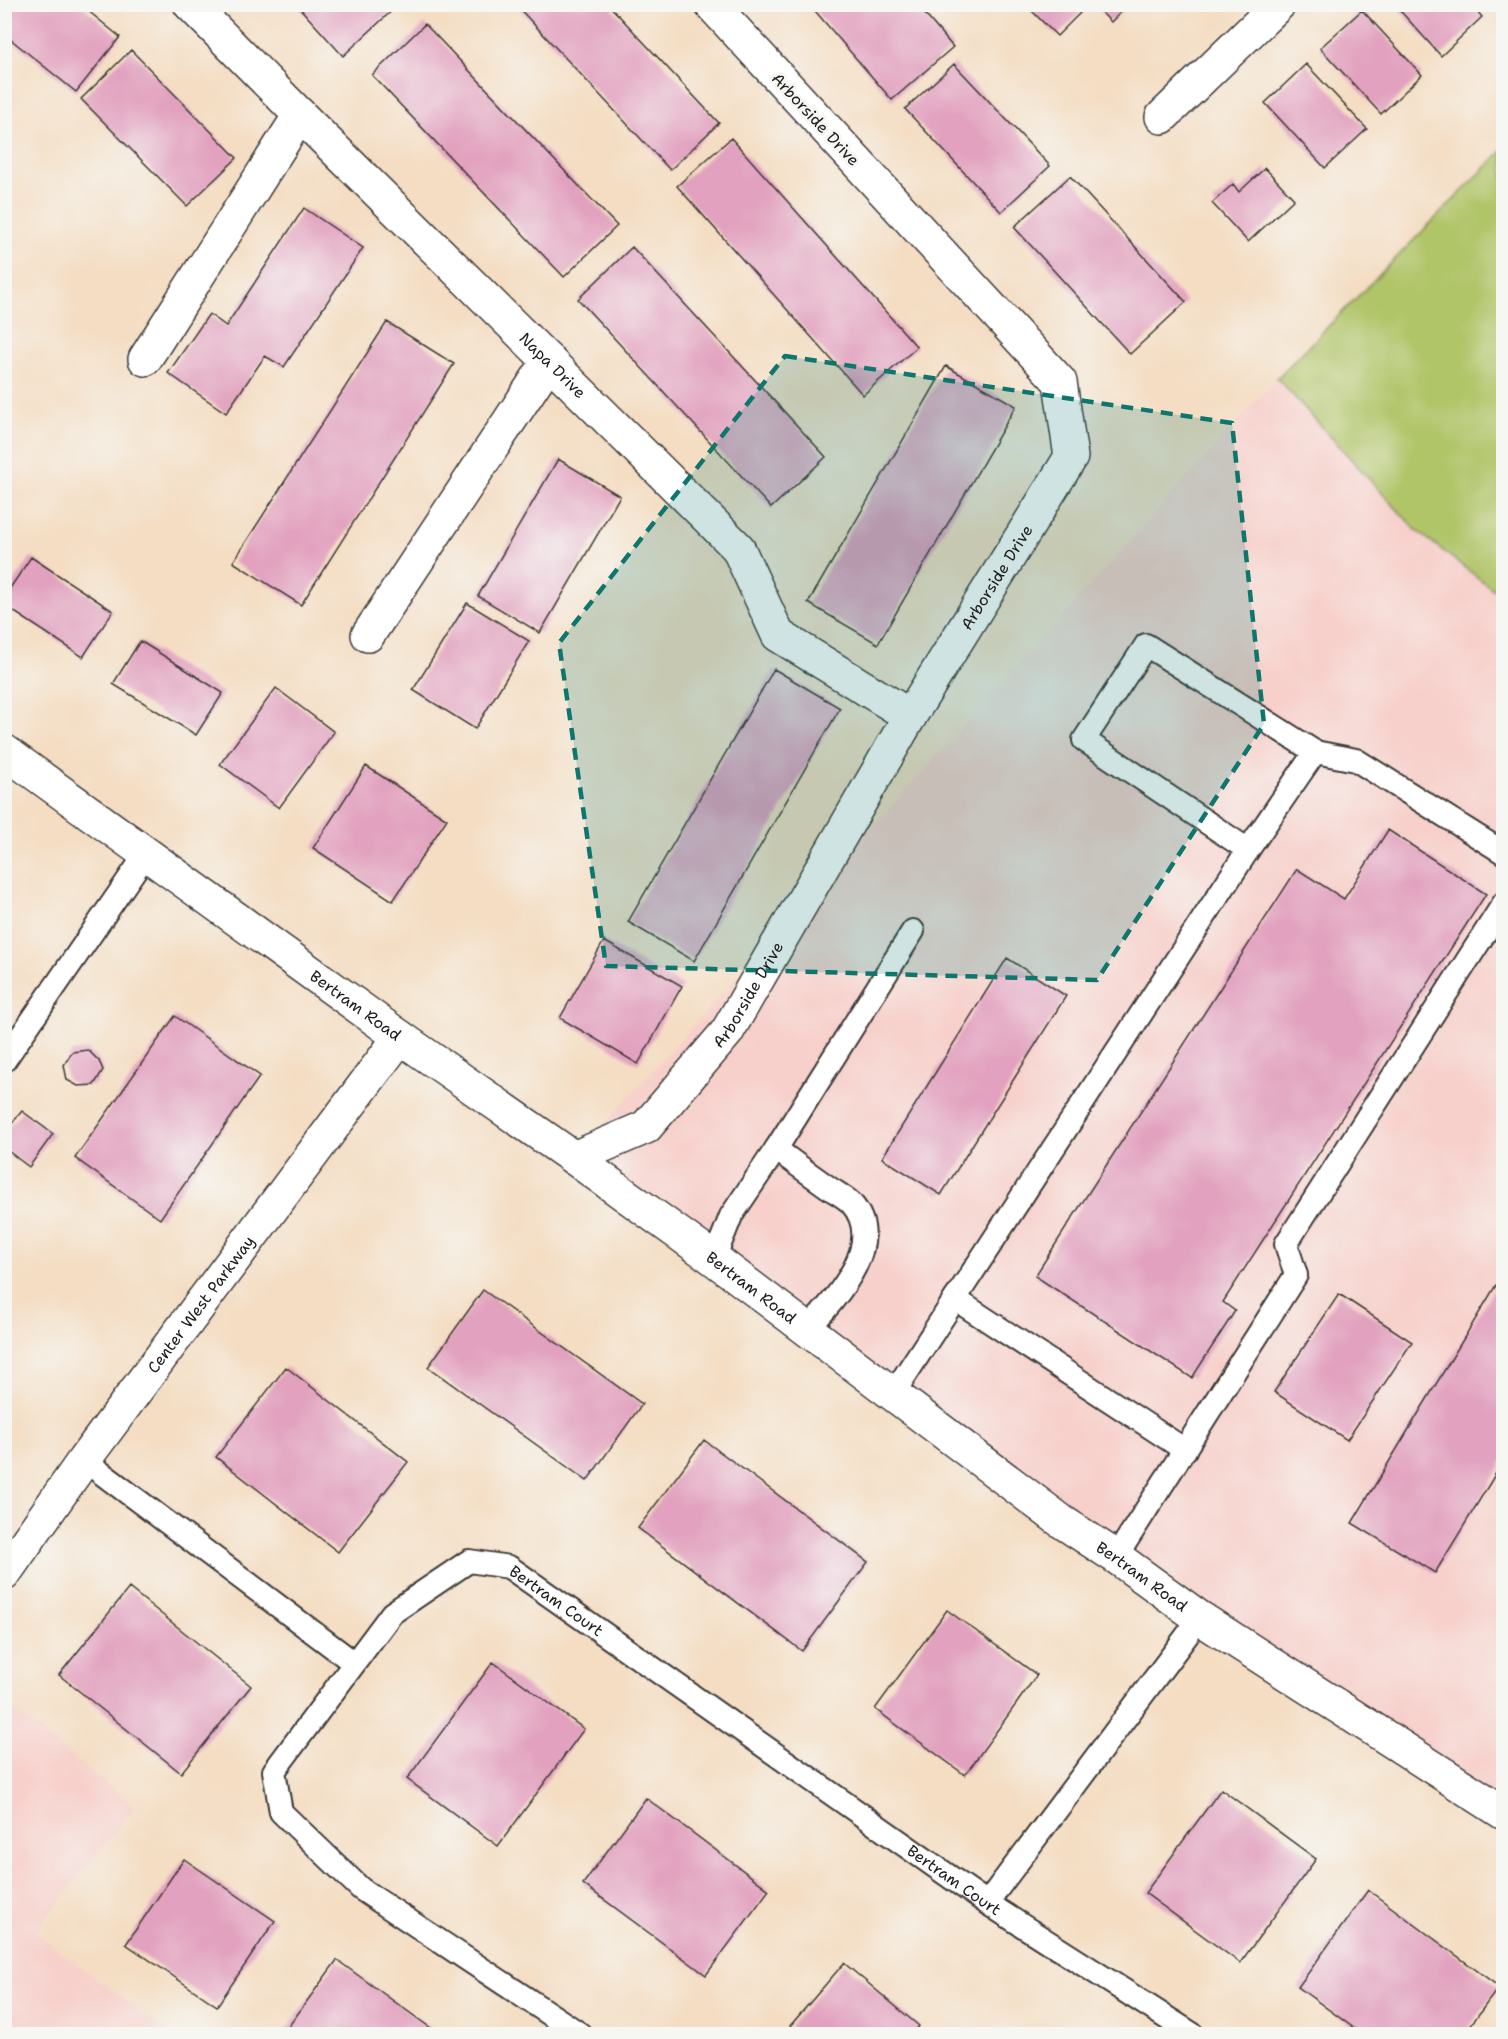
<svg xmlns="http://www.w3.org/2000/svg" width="1508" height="2039" viewBox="0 0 1508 2039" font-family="'Shantell Sans',sans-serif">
	<rect width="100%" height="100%" fill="#f6f6f2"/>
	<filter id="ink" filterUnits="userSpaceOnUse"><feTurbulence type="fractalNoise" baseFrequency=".0167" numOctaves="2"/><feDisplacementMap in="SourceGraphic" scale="12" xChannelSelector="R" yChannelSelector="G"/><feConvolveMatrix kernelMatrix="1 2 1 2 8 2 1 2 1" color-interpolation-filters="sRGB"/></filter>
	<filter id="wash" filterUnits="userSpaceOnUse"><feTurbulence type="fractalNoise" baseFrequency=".008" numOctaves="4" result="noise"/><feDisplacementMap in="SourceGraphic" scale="24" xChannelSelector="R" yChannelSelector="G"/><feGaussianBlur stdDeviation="1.35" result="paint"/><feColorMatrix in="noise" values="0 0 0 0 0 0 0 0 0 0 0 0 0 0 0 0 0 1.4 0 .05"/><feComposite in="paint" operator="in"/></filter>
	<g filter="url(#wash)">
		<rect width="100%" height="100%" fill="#f4ddc2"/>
		<path fill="#f7d0cb" d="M1503 150V1815L574 1158 1277 378Z
			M5 1703 135 1807 35 1932 170 2034H5Z"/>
		<path fill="#b0c467" stroke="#667042" stroke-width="1.5" d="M1503 150V597L1416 530 1277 378Z"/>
		<g id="blocks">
			<path fill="#e2a2bf" d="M296 4H399L343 56Z
				M515 4H608L719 123 670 170Z
				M809 4H916L953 47 892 100Z
				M1039 4H1080L1084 9 1057 36 1032 11Z
				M1093 4H1129L1111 22Z
				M1394 4H1471L1482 17 1441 56Z
				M4 5H81L120 37 76 92 4 34Z
				M1362 10 1422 75 1381 114 1320 48Z
				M425 24 617 226 564 277 372 75Z
				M131 50 237 158 187 206 81 99Z
				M954 64 1050 166 1001 212 905 109Z
				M1306 64 1367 129 1325 168 1265 103Z
				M731 138 917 347 863 395 677 186Z
				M1265 168 1294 199 1248 242 1212 203 1233 184 1239 192Z
				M1070 176 1186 302 1130 354 1014 227Z
				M304 208 363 248 284 367 265 356 226 413 168 373 209 314 226 326Z
				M632 247 826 457 771 508 578 299Z
				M387 322 454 364 301 605 233 562Z
				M946 366 1016 406 878 644 808 603Z
				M558 459 620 496 540 633 478 596Z
				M31 557 113 611 83 657 4 605V597Z
				M467 603 529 641 475 729 413 690Z
				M140 641 223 693 196 735 113 684Z
				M774 669 840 708 694 961 628 922Z
				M276 688 334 732 279 808 220 764Z
				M366 766 447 819 393 901 313 848Z
				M1388 830 1486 894 1223 1302 1235 1311 1192 1378 1035 1276 1297 869 1344 899Z
				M604 941 682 986 638 1064 560 1018Z
				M1007 958 1066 996 941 1195 882 1158Z
				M175 1016 260 1076 160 1219 75 1158Z
				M88 1050 99 1061 103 1070 94 1085 78 1086 67 1080 64 1065 72 1052Z
				M22 1111 53 1134 29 1167 4 1148V1133Z
				M1496 1285 1504 1290V1460L1435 1573 1352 1523Z
				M483 1290 642 1404 587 1481 428 1367Z
				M1339 1294 1412 1342 1347 1440 1274 1392Z
				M286 1367 408 1462 338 1552 216 1457Z
				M704 1440 868 1562 802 1651 638 1528Z
				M129 1588 251 1686 181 1773 59 1675Z
				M947 1610 1037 1675 965 1775 875 1709Z
				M493 1662 584 1729 498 1846 407 1779Z
				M1221 1789 1316 1859 1240 1963 1145 1893Z
				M646 1798 769 1890 706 1975 583 1884Z
				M184 1859 275 1921 217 2006 126 1944Z
				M1368 1890 1499 1987 1464 2034H1362L1298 1987Z
				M337 1960 439 2034H283Z
				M844 1963 919 2026 912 2034H800L790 2026Z"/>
		</g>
	</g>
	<g filter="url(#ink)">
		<use href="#blocks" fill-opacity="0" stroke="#3c3935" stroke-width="1.5"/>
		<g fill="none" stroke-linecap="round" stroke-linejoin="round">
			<defs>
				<g id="lane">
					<path d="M1248 850 1084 740 1146 645 1315 752 1356 760 1504 853"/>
					<path d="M4 1061 146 854"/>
					<path d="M776 1149C793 1162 811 1175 828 1187 835 1192 845 1197 851 1203 888 1244 834 1300 807 1330"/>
					<path d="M714 1259 731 1216 776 1149 913 931"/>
					<path d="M955 1299 1185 1450"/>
					<path d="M893 1394 1248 850 1315 752"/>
					<path d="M84 1460 354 1663"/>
					<path d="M1116 1557 1296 1275 1286 1244 1504 903"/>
					<path d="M987 1903 1200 1618"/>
					<path id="s1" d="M580 2034 361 1889 281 1812 274 1771 392 1613 469 1561 509 1567 987 1903 1192 2034"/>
				</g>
				<g id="street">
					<path id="s2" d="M190 4 300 115 738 548 778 635 910 716"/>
					<path d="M1162 117 1279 4"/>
					<path d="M145 359 300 115"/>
					<path d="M368 635 549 361"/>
					<path id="s3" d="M4 751 400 1037 574 1158 714 1259 1061 1521 1116 1557 1200 1618 1504 1813"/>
					<path id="s4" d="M574 1158 646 1127 727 1032 910 716 1071 457 1060 382 711 4"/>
					<path id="s5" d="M4 1574 84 1460 400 1037"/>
				</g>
			</defs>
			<use href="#lane" stroke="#3c3935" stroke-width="26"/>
			<use href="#street" stroke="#3c3935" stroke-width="36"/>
			<use href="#lane" stroke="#fff" stroke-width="22"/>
			<use href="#street" stroke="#fff" stroke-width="33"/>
		</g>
	</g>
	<path fill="#0f766e" fill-opacity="0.2" stroke="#0f766e" stroke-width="4.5" stroke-dasharray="12 8" stroke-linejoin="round" d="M785 356 1232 423 1264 724 1097 980 606 966 559 643Z"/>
	<g text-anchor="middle" stroke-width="6" stroke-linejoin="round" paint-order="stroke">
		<g font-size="16" fill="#1c1c1c" stroke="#f6f6f2">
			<text transform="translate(816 119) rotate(47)" y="6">Arborside Drive</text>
			<text dy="6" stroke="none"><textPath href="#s2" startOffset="512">Napa Drive</textPath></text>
			<text dy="6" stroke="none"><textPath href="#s4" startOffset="732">Arborside Drive</textPath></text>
			<text dy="6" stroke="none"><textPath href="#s4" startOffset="246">Arborside Drive</textPath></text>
			<text dy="6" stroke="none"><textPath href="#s3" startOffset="434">Bertram Road</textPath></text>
			<text dy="6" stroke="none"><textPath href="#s3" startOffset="920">Bertram Road</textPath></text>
			<text dy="6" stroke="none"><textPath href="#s5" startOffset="334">Center West Parkway</textPath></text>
			<text dy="6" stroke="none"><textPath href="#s3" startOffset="1406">Bertram Road</textPath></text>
			<text dy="6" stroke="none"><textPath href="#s1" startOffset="804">Bertram Court</textPath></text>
			<text dy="6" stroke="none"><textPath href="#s1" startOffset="1290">Bertram Court</textPath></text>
		</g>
	</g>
	<rect width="1508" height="2039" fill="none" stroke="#f6f6f2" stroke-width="24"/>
</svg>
